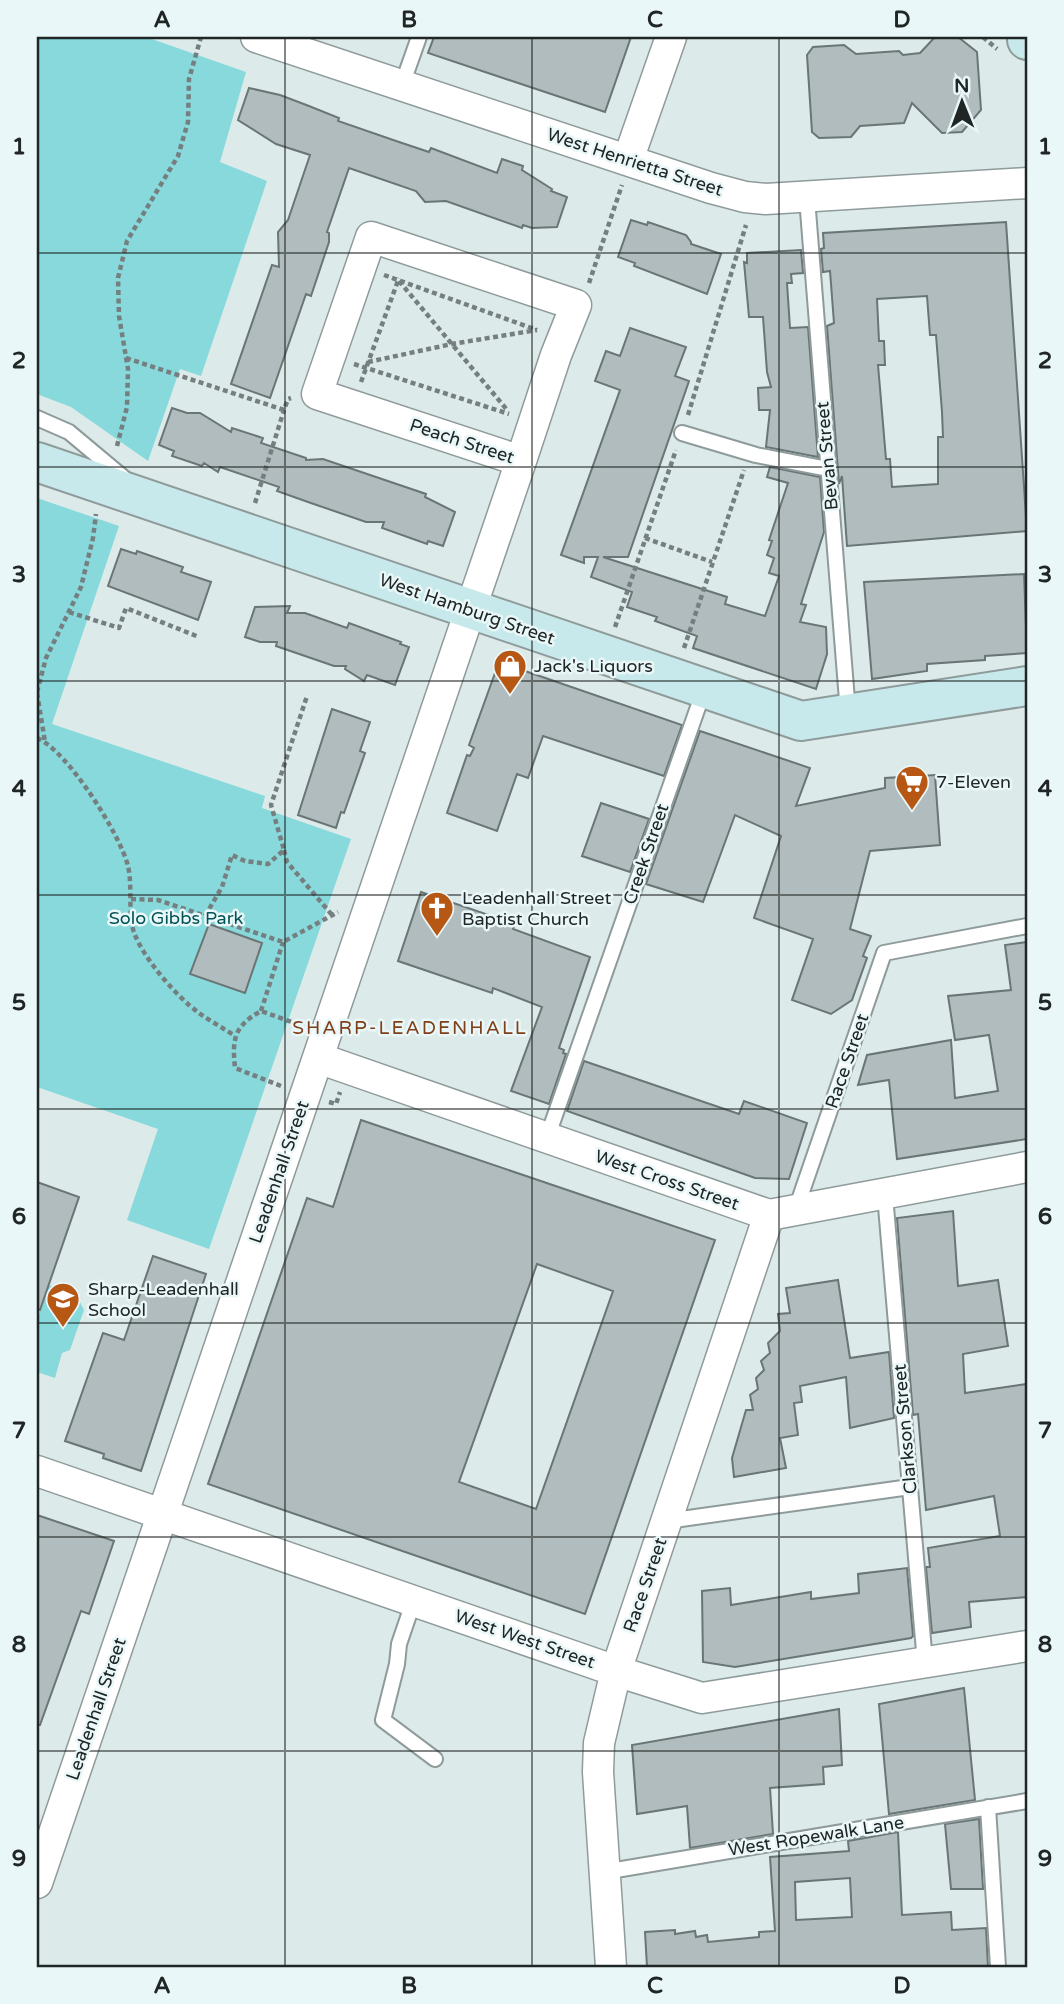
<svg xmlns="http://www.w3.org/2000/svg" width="1064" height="2004" viewBox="0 0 1064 2004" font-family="'Varela Round',sans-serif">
	<rect width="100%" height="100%" fill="#ddeaea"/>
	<path fill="#87d9dc" d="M37 37H146L246 72 220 162 267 181 201 376 180 369 148 461 71 407 37 394Z
		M37 498 119 526 52 724 265 796 262 808 351 839 209 1249 127 1220 158 1129 37 1087Z
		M49 1285 77 1296 84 1310 70 1350 62 1353 55 1378 37 1372V1320Z"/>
	<path fill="#b0bcbd" stroke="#6a7575" stroke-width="2" fill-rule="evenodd" d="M434 37H631L605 112 428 53Z
		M935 37H958L977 52 981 110 962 132 942 133 912 103 904 123 860 126 851 137 819 138 812 132 807 55 813 47 844 45 856 54 899 51 903 55 920 53Z
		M249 88 280 95 309 106 339 118 338 121 399 142 429 152 431 148 497 173 502 159 523 166 522 170 552 189 551 191 567 197 557 227 532 228 523 225 522 228 446 201 425 202 416 191 349 168 327 232 329 233V242L311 296 306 294 270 398 231 384 272 265 279 267 278 232 288 220 310 155 276 144 238 120Z
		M631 220 647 225 648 222 686 235 691 242V244L721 254 707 294 634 266 635 263 618 257Z
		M1006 222 1027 531 847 546 842 476 839 484 827 326 834 323 830 271 823 272 821 249 824 248 823 233ZM927 296 930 335H936L942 412 943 437H938V484L892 487 890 459H886L878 365H885L884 341H879L877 299Z
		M801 250 803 273 791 274 792 283H787L790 328 808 327 818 457 766 447 770 410H759L758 388 771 387 767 372 763 317H749L744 262 747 263V253Z
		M630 328 686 347 675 376 689 381 628 557H603L727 597 725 604 765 616 779 576 769 573 774 558 767 555 772 541 769 540 788 483 767 477 770 467 820 477 824 532 801 604 806 605 800 622 826 627 827 654 816 689 693 648 697 636 655 621 657 617 627 607 632 592 591 577 598 557H584V563L561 555 620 390 595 381 606 351 620 356Z
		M172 408 187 413H200L231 432 232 428 263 438 261 443 306 458V460L323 459 426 494 425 497 455 512 443 546 428 541 427 544 382 528 384 522H366L308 502 277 491 279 487 220 467 218 472 204 463 202 466 172 456 174 451 159 445Z
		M121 549 136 554 137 551 183 567 181 572 211 582 198 620 108 586Z
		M1024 574 1027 653 985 656V660L927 664V671L872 679 864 582Z
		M290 606 287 613H305L347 628 349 623 401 642 400 644 409 647 395 685 367 675 364 681 345 669 346 666H334L276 646 277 642H260L245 637 255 607Z
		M499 662 682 725 664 776 543 736 528 778 517 774 497 831 447 813 467 755 470 756 474 748 469 745Z
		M332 709 370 722 360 751 365 753 344 813 341 812 336 828 298 815Z
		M700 731 810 768 796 806 885 788V778L935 775 940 845 870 851 850 929 871 936 863 956 867 958 852 1000 831 1014 792 1000 813 939 754 918 781 836 735 815 703 902 646 884Z
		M601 803 649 819 630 872 582 856Z
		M421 892 515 924 513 929 590 957 559 1048 564 1050 563 1053 566 1054 549 1104 511 1091 542 1007 493 988 492 993 398 961Z
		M209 924 262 943 245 993 190 974Z
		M1027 942V1139L897 1159 889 1080 858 1085 867 1055 951 1040 955 1098 998 1091 989 1035 955 1040 948 996 1011 990 1005 945Z
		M584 1061 739 1114 744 1101 807 1123 789 1179 755 1178 567 1111Z
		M361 1120 715 1240 585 1614 208 1484 307 1198 333 1207ZM537 1264 613 1291 536 1509 459 1482Z
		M37 1182 79 1197 40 1310 37 1309Z
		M953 1211 958 1286 998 1280 1008 1346 963 1354 965 1393 1027 1384V1597L969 1602 971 1627 932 1633 926 1567H930L928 1548 1000 1536 994 1496 926 1510 918 1414 913 1415 897 1218Z
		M153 1256 206 1274 141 1471 103 1458 104 1454 65 1441 103 1333 124 1340Z
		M838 1280 850 1358 889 1352 894 1418 850 1428 846 1377 800 1386 802 1402 794 1403 798 1435 780 1438 786 1468 734 1477 732 1458 746 1410H753L750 1395 758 1389 756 1378 764 1370 761 1361 770 1353 768 1343 780 1331 778 1314 790 1313 786 1288Z
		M37 1515 114 1541 89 1614 81 1611 40 1725H37Z
		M907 1568 913 1636 911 1638 735 1667 703 1662 702 1591 730 1588 731 1605 811 1592V1599L859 1593 858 1574Z
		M964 1688 975 1800 889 1814 879 1704Z
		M839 1709 842 1765 823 1767 824 1784 770 1788 773 1834 690 1848 687 1806 637 1814 632 1745Z
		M979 1819 983 1889H951L945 1824Z
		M898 1832 902 1915 951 1912 952 1930 986 1928 988 1967H647L645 1932 675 1930V1934L695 1931 696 1937 707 1935 708 1942 759 1937V1932L775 1931 770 1857 849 1851 848 1841ZM850 1878 852 1917 796 1920 795 1882Z"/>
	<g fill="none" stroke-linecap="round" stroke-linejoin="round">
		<defs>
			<path id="lane" d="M402 85 419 37
				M807 198 848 713
				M37 418 69 432 124 478
				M682 433 756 455 828 469
				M547 1138 704 690
				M885 1195 925 1663
				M796 1209 884 953 1027 926
				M667 1521 910 1487
				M414 1600 399 1644 397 1664 383 1720 435 1759
				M988 1807 998 1967
				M604 1872 1027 1801"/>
			<path id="street" d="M256 37 711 188 745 197 766 199 1027 183
				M628 160 671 37
				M318 1058 769 1215 1027 1167
				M37 1471 616 1671 702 1698 1027 1646
				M37 1883 521 461 556 355 576 305 371 237 317 394 521 461
				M611 1967 598 1772 599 1743 616 1671 769 1215"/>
			<path id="secondary" d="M1027 37V40
				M37 462 801 721 1027 686"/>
		</defs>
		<use href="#lane" stroke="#8f9b9b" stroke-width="18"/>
		<use href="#street" stroke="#8f9b9b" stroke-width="33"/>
		<use href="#secondary" stroke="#8f9b9b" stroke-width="42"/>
		<path stroke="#767f7f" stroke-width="4.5" stroke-dasharray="5 3.5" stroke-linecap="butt" d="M983 37 997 49
			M384 275 537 330
			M399 281 508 411
			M589 283 622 185
			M126 358 284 410 288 399 291 398
			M368 362 452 344 537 330
			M354 364 509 414
			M361 382 399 278
			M688 415 746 225
			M117 446 127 407 128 369 119 316 118 278 127 241 178 156 188 122 189 79 201 37
			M255 503 284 410
			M645 538 712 562
			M69 612 119 628 126 608 199 637
			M615 627 676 450
			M684 648 744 470
			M37 692 46 658 81 587 93 538 96 514
			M37 693 45 742
			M37 738C67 750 120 834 128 866 133 887 127 917 135 935 145 960 177 997 199 1013 210 1021 223 1028 235 1036
			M284 850 287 862 332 915
			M131 899 158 900 283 942 338 912
			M205 916 222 887 232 855 245 861 268 864 284 850 271 805 307 696
			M261 1011 283 942
			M281 1086 235 1068C232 1039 234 1026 261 1011L300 1025
			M329 1102 336 1104 340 1092"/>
		<use href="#lane" stroke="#fff" stroke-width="14"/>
		<use href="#street" stroke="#fff" stroke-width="30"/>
		<use href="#secondary" stroke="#c8e9eb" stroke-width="38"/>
	</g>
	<path fill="none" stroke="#202525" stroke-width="2" stroke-opacity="0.55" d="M285 37V1967M532 37V1967M779 37V1967M37 253H1027M37 467H1027M37 681H1027M37 895H1027M37 1109H1027M37 1323H1027M37 1537H1027M37 1751H1027"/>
	<defs>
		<symbol id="shop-pin" viewBox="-11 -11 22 30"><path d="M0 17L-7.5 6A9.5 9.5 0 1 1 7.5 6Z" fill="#b75714" stroke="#eaf7f8"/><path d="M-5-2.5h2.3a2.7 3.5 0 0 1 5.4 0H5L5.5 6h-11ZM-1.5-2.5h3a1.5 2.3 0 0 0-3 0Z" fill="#fff"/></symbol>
		<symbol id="supermarket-pin" viewBox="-11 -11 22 30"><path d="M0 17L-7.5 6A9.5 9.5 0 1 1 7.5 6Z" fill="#b75714" stroke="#eaf7f8"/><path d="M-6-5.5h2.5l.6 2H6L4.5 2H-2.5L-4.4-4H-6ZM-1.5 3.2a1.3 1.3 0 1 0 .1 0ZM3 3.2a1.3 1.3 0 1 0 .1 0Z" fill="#fff"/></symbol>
		<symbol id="church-pin" viewBox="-11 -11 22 30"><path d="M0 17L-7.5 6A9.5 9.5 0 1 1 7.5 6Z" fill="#b75714" stroke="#eaf7f8"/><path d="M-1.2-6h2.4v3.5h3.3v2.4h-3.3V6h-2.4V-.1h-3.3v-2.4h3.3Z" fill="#fff"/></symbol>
		<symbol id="school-pin" viewBox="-11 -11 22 30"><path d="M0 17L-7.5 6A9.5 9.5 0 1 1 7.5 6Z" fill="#b75714" stroke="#eaf7f8"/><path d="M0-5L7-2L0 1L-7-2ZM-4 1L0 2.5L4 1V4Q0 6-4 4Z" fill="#fff"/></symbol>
	</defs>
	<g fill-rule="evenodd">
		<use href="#shop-pin" x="491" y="647" width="38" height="52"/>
		<use href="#supermarket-pin" x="893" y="763" width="38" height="52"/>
		<use href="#church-pin" x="418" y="889" width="38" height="52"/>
		<use href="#school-pin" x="44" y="1280" width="38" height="52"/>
	</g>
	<g text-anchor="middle" stroke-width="5" stroke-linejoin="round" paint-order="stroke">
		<g font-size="18" fill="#202525" stroke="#eaf7f8">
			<text transform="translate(635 162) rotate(18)" y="6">West Henrietta Street</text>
			<text transform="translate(462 441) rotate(18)" y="6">Peach Street</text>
			<text transform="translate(827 456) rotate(-95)" y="6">Bevan Street</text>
			<text transform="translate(467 609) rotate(19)" y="6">West Hamburg Street</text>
			<text transform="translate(646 854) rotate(-71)" y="6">Creek Street</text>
			<text transform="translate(847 1061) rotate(-71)" y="6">Race Street</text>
			<text transform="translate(279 1172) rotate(-71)" y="6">Leadenhall Street</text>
			<text transform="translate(667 1180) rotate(19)" y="6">West Cross Street</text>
			<text transform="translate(905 1429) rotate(-95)" y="6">Clarkson Street</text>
			<text transform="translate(645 1585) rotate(-71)" y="6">Race Street</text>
			<text transform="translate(525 1639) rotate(19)" y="6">West West Street</text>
			<text transform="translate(96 1709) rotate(-71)" y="6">Leadenhall Street</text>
			<text transform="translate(816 1836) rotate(-9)" y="6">West Ropewalk Lane</text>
		</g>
		<g font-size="18" fill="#202525" stroke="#eaf7f8" text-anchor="start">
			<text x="534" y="672">Jack's Liquors</text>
			<text x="936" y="788">7-Eleven</text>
			<text x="462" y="904">Leadenhall Street<tspan x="462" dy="21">Baptist Church</tspan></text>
			<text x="88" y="1295">Sharp-Leadenhall<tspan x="88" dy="21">School</tspan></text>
		</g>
		<g font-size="18" fill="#005255" stroke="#eaf7f8">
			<text x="176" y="924">Solo Gibbs Park</text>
		</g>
		<g font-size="19" letter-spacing="2" fill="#7e3f19" stroke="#eaf7f8">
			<text x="410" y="1034">SHARP-LEADENHALL</text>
		</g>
	</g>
	<rect width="1064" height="2004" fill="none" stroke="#eaf7f8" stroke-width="77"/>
	<g transform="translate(962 102) rotate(359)" stroke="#eaf7f8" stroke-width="5" paint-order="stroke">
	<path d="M0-5L12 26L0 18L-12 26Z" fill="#202525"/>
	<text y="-10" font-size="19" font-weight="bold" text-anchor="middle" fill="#202525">N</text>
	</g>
	<rect x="38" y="38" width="988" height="1928" fill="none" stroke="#202525" stroke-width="2.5"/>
	<g font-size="23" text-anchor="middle" font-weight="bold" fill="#202525">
		<text x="162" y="27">A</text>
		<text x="409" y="27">B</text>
		<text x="655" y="27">C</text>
		<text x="902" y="27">D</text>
		<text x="19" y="154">1</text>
		<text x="1045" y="154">1</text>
		<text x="19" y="368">2</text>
		<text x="1045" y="368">2</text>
		<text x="19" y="582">3</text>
		<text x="1045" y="582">3</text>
		<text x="19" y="796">4</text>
		<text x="1045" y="796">4</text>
		<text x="19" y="1010">5</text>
		<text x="1045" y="1010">5</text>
		<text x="19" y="1224">6</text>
		<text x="1045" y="1224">6</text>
		<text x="19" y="1438">7</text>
		<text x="1045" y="1438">7</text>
		<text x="19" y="1652">8</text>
		<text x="1045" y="1652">8</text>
		<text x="19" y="1866">9</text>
		<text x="1045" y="1866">9</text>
		<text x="162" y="1993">A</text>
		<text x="409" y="1993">B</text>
		<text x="655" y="1993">C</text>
		<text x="902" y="1993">D</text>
	</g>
</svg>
